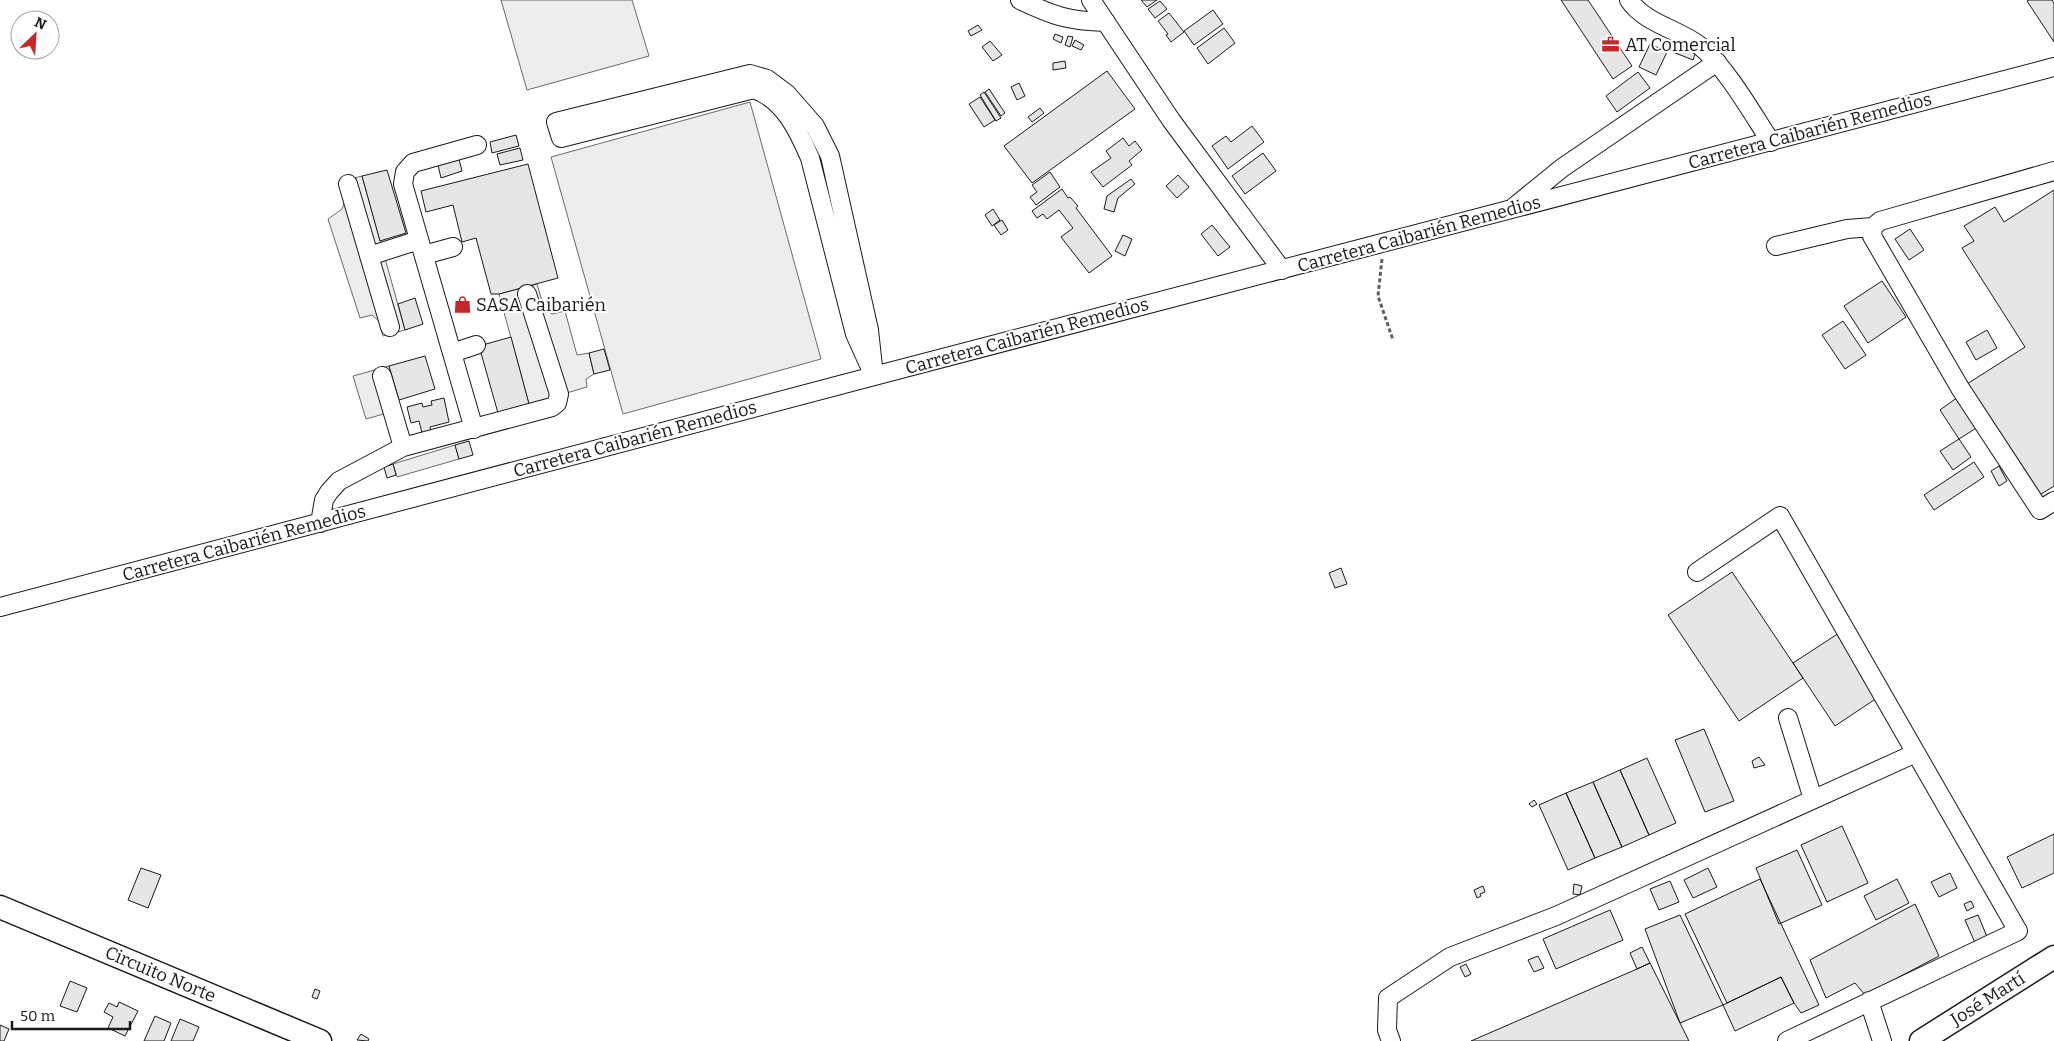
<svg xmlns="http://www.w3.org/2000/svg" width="2054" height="1041" viewBox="0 0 2054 1041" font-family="Bitter,serif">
	<rect width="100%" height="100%" fill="#fff"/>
	<path fill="#ededed" stroke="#6a6a6a" d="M501 0H632L649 56 527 90Z
		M750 102 821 359 623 414 551 157Z
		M362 176 405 330 383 336 379 321 372 315 360 318 328 219 342 209 347 196 343 181Z
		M537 284 544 308 552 314 565 311 577 355 589 353 594 374 586 379 587 387 529 404 499 294Z
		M389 366 401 409 366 419 353 376Z
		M455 445 459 459 397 477 393 464Z"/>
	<path fill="#e6e6e6" stroke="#1a1a1a" d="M1141 0H1157L1147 7Z
		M1561 0H1588L1632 66 1613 79Z
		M2029 0H2052L2054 3V42L2027 1Z
		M1160 1 1167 9 1155 18 1148 9Z
		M1213 10 1223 24 1194 45 1184 31Z
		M1169 13 1184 32 1171 42 1166 35 1168 34 1158 21Z
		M978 25 982 30 971 36 968 31Z
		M1224 28 1235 43 1208 64 1197 48Z
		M1055 34 1063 37 1061 43 1053 39Z
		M1068 36 1073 37 1070 47 1065 45Z
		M1075 40 1084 45 1081 50 1072 46Z
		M1672 40 1697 49 1693 60 1668 50Z
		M990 41 1002 55 993 61 982 47Z
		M1650 44 1667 52 1656 75 1639 67Z
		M1065 61 1066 68 1053 70V63Z
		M1107 71 1135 109 1032 183 1004 146Z
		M1638 72 1650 88 1617 112 1606 96Z
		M1019 83 1025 96 1017 100 1011 87Z
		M989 89 1005 113 1001 116 985 92Z
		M984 92 1001 118 996 121 980 95Z
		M980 97 995 120 984 127 969 104Z
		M1040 108 1044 113 1032 122 1028 117Z
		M1252 126 1264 142 1228 169 1212 146 1226 136 1231 142Z
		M516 135 519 146 492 153 490 142Z
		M1123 138 1129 146 1135 141 1142 150 1129 161 1132 165 1103 187 1091 172 1111 158 1106 151Z
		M520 148 523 160 500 165 497 154Z
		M1263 153 1276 171 1245 194 1232 176Z
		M459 159 462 171 441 178 438 165Z
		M528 164 558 278 499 294H491L476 238 462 242 453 205 426 212 421 191Z
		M387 170 406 233 380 241 362 176Z
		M1050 172 1060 187 1036 205 1030 197 1037 192 1032 185Z
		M1178 175 1189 187 1177 198 1166 186Z
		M1131 179 1135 184 1118 198 1114 212 1104 209 1107 196Z
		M1062 189 1068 198 1070 197 1078 206 1076 208 1112 256 1089 273 1061 237 1073 228 1059 210 1047 219 1043 214 1037 218 1032 211Z
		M2054 190V486L2038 496 1967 384 2025 347 1962 248 1974 241 1964 226 1995 207 2004 222Z
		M993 209 1000 220 992 226 985 215Z
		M1002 220 1008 230 1001 235 994 225Z
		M1212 225 1230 247 1218 256 1201 234Z
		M1910 229 1924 250 1909 260 1895 239Z
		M1123 235 1132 239 1125 256 1115 251Z
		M1882 281 1906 317 1868 343 1844 306Z
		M415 298 423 324 405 330 398 304Z
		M1843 321 1866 355 1845 369 1822 335Z
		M1987 330 1997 348 1976 360 1966 342Z
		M511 337 529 404 498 413 479 346Z
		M604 349 610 370 594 374 589 353Z
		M425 356 435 389 399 400 389 366Z
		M1958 397 1978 427 1959 439 1940 410Z
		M444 398 449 422 430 427 431 431 422 433 419 421 411 423 407 407 422 403 423 407 432 405 431 401Z
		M1959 439 1971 457 1953 470 1940 451Z
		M469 441 473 455 459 459 455 445Z
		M1974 462 1984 477 1934 510 1924 495Z
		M393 464 396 475 387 478 384 467Z
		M1999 466 2007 481 1999 486 1991 471Z
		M1341 568 1347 584 1335 588 1329 573Z
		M1732 572 1803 678 1739 721 1668 615Z
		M1839 633 1880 696 1835 726 1793 663Z
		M1704 729 1734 801 1705 812 1675 740Z
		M1759 757 1765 765 1754 768 1752 761Z
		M1647 758 1676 823 1649 835 1620 770Z
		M1620 770 1649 835 1622 847 1593 782Z
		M1593 782 1622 847 1595 858 1566 793Z
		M1566 793 1595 858 1568 870 1539 805Z
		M1534 800 1537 804 1532 807 1529 804Z
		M1842 826 1868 883 1827 902 1801 845Z
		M2054 834V873L2022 888 2007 857Z
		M1797 850 1822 905 1779 924 1756 868Z
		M141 868 161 875 148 908 128 900Z
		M1708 868 1717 887 1693 898 1684 880Z
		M1950 873 1957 888 1939 897 1931 882Z
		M1760 879 1819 1005 1801 1013 1794 1003 1781 977 1727 1003 1685 914Z
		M1897 879 1909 903 1876 920 1864 896Z
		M1670 881 1679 902 1659 910 1650 889Z
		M1574 884 1582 886 1580 895 1573 894Z
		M1483 886 1485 892 1480 894 1481 896 1477 898 1474 890Z
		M1971 901 1974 907 1967 911 1964 904Z
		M1915 904 1939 956 1865 995 1855 983 1826 998 1810 960Z
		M1610 910 1623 940 1556 969 1543 939Z
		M1680 915 1723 1005 1680 1023 1645 929Z
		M1978 915 1988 939 1976 945 1965 920Z
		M1642 947 1650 963 1637 969 1630 953Z
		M1538 956 1544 968 1534 972 1528 960Z
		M1650 963 1689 1041H1471L1637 969Z
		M1466 964 1471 974 1465 977 1460 967Z
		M1781 977 1794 1003 1735 1031 1723 1005Z
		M70 981 87 988 77 1012 60 1006Z
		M315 989 320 991 317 999 312 997Z
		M119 1002 138 1011 125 1036 108 1028 113 1017 104 1012 109 1003 117 1007Z
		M155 1016 171 1023 164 1041H144Z
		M180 1019 199 1027 193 1041H171Z
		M0 1025 9 1029 4 1041H0Z
		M361 1034 369 1039 368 1041 357 1040Z"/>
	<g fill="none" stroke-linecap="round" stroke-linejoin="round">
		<defs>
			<path id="minor" d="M1020 0C1054 16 1068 21 1106 22
				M1091 0 1171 120 1282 270
				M1629 0C1645 24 1679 29 1700 46 1726 67 1752 113 1771 142
				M750 74 767 79 787 94 815 126 830 156 869 330 874 376 855 334 810 158C798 130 784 100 754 89L561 138 556 122Z
				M2054 171 1880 221 1873 227 1872 236 1960 388 2040 510 2054 501
				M348 184 390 327
				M1514 207 1562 168 1717 62
				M1776 246 1847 229 1873 227
				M424 255 453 247
				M369 256 419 240
				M452 353 476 345
				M382 376 403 447
				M474 429 403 184 405 172 413 163 477 145
				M320 523 324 500 329 492 339 481 403 447 552 407 557 403 559 394 527 294
				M1697 572 1780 516 2018 931 1787 1041
				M0 607 874 376 2054 67
				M1788 718 1813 799
				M1869 1001 1882 1041
				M1391 1041 1387 1030 1388 998 1450 957 1556 916 1916 753"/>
			<g id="major">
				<path id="s1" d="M0 907 320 1041"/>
				<path id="s2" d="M1921 1041 2054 957"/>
			</g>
		</defs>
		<use href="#minor" stroke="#1a1a1a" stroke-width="20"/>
		<use href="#major" stroke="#1a1a1a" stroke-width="25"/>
		<path stroke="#5f5f5f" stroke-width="3" stroke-dasharray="4 2.5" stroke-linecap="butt" d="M1382 259 1378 296 1393 340"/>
		<use href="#minor" stroke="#fff" stroke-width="18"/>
		<use href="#major" stroke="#fff" stroke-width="22"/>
	</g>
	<defs>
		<symbol id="office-bare" viewBox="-9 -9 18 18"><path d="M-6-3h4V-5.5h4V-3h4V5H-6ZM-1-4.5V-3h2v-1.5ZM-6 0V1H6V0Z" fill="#c62828" stroke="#fff" stroke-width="2.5" paint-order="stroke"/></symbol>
		<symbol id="shop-bare" viewBox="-9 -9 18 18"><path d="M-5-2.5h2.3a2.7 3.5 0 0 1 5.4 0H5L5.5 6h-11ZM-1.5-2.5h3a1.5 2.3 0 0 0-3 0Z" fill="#c62828" stroke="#fff" stroke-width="2.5" paint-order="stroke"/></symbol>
	</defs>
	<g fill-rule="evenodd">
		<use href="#office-bare" x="1598" y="32" width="25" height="25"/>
		<use href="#shop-bare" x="450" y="292" width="25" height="25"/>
	</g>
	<g text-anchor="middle" stroke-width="4" stroke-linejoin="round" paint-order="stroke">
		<g font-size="18" fill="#1a1a1a" stroke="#fff" text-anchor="start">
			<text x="1625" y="51">AT Comercial</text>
			<text x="476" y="311">SASA Caibarién</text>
		</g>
		<g font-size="18" fill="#1a1a1a" stroke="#fff">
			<text transform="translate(1810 131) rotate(-15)" y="6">Carretera Caibarién Remedios</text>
			<text transform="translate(1419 234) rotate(-15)" y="6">Carretera Caibarién Remedios</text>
			<text transform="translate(1027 336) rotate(-15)" y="6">Carretera Caibarién Remedios</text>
			<text transform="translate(635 439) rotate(-15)" y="6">Carretera Caibarién Remedios</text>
			<text transform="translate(244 543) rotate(-15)" y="6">Carretera Caibarién Remedios</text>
			<text dy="6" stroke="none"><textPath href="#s1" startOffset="174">Circuito Norte</textPath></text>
			<text dy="6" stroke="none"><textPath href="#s2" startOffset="79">José Martí</textPath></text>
		</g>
	</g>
	<g transform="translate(35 35) rotate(25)"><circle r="24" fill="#ffffff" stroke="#a3a3a3"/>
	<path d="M0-4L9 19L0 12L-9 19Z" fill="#c62828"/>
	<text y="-8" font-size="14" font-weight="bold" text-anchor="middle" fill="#1a1a1a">N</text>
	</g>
	<path d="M12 1021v8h118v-8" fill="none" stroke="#1a1a1a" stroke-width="2.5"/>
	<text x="20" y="1021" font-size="15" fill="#1a1a1a" stroke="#ffffff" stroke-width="4" paint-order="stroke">50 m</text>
</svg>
